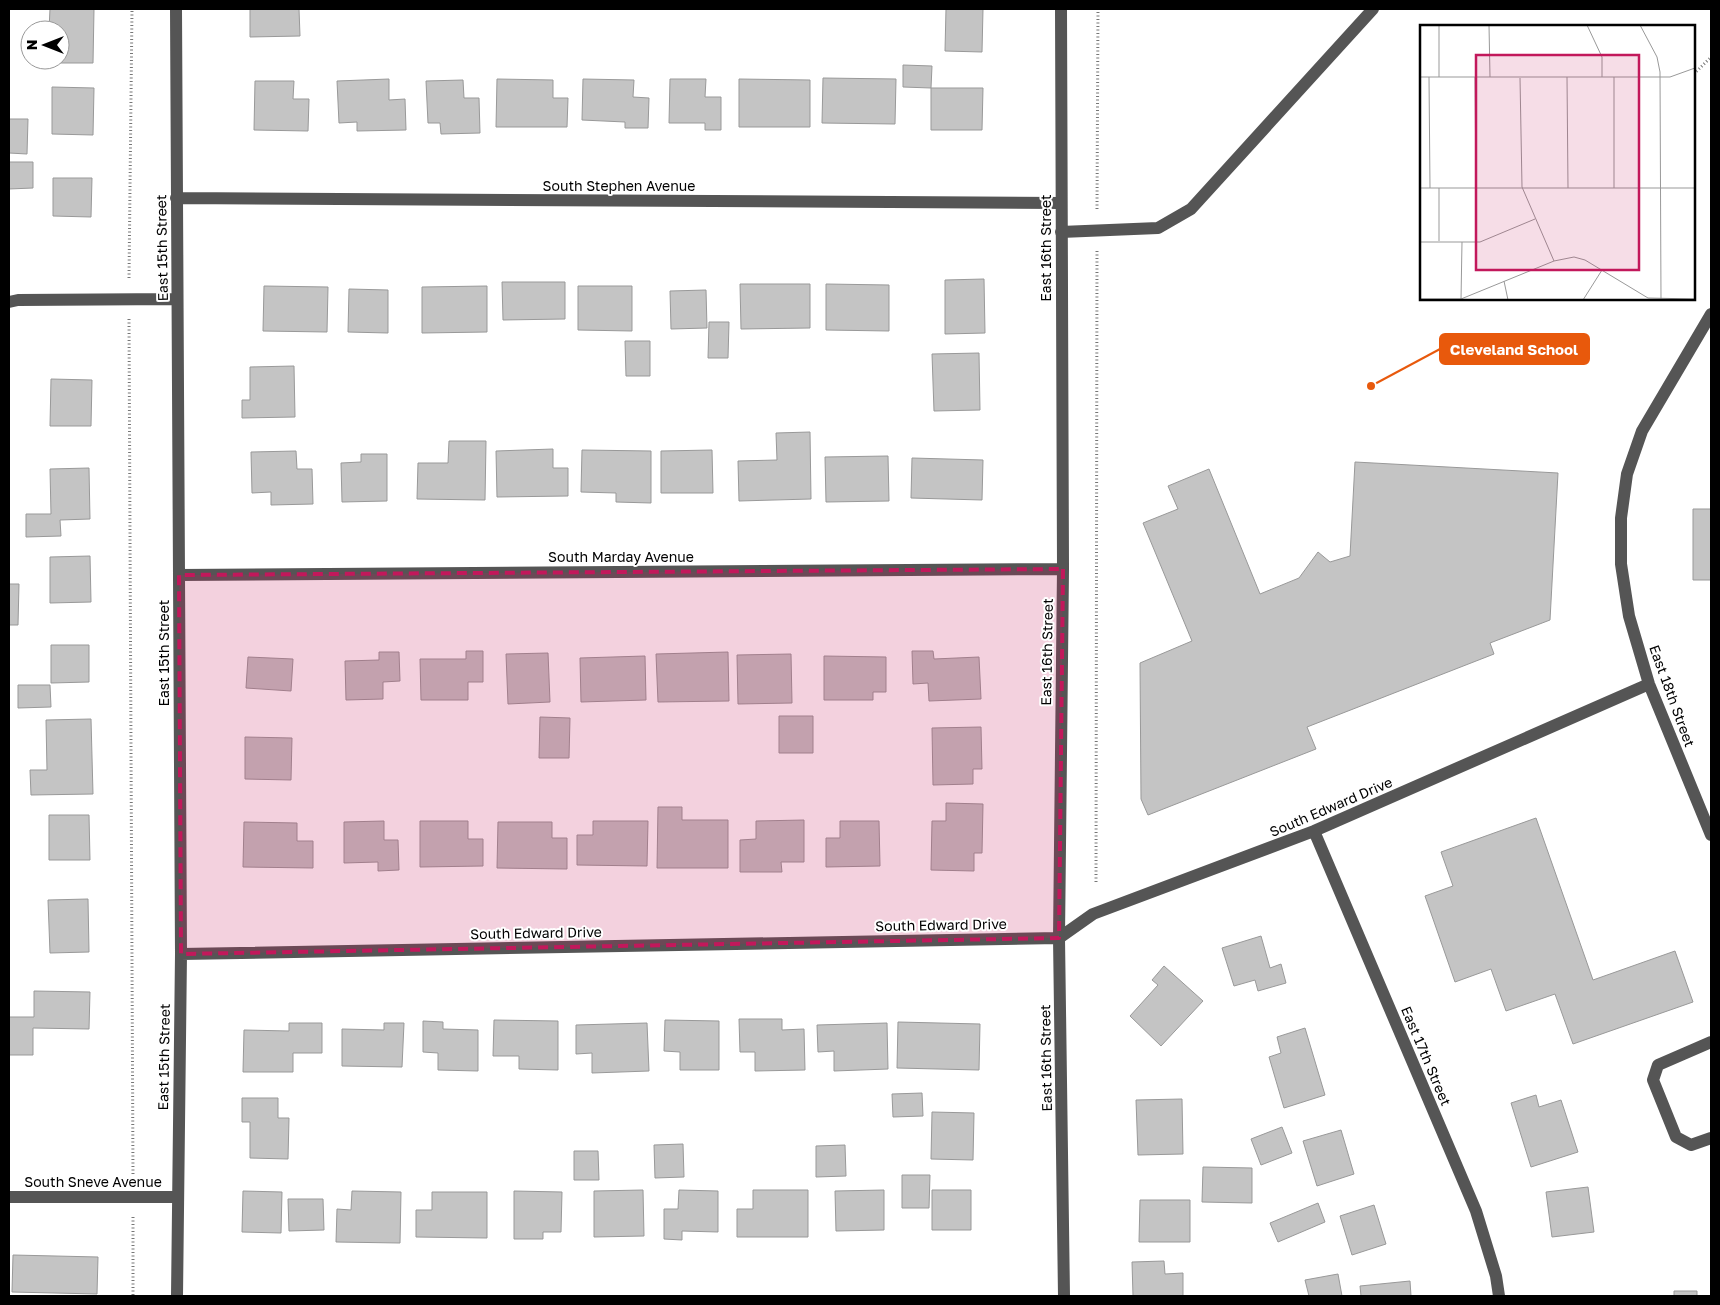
<svg xmlns="http://www.w3.org/2000/svg" width="1720" height="1305" viewBox="0 0 1720 1305" font-family="'Golos Text',sans-serif">
	<rect width="100%" height="100%" fill="#fff"/>
	<path fill="#c4c4c4" stroke="#999" d="M50 9H94L93 63H49V60H60V30H49Z
		M250 9H299L300 36 250 37Z
		M946 9H983L982 52 945 51Z
		M903 65 932 66 931 88 903 87Z
		M823 78 896 79 895 124 822 123Z
		M389 79V100L405 99 406 130 357 131V122L339 123 337 81Z
		M497 79 553 80V98H568L567 127H496Z
		M583 79 634 80 633 97 649 98 648 128H625V122L582 120Z
		M670 79H706L705 97H721V130H705V123H669Z
		M739 79 810 80V127H739Z
		M463 80 464 98H479L480 133 441 134 440 123H428L426 81Z
		M255 81H294L293 99H309L308 131 254 130Z
		M52 87 94 88 93 135 52 134Z
		M931 88H983L982 130H931Z
		M9 119H28L27 154 9 153Z
		M9 162H33V188L9 189Z
		M53 178H92L91 217 53 216Z
		M984 279 985 333 945 334V280Z
		M502 282H565V319L503 320Z
		M740 284H810V328L741 329Z
		M826 284 889 285V331L826 330Z
		M264 286 328 287 327 332 263 331Z
		M487 286V332L422 333V287Z
		M578 286H632V331L578 330Z
		M349 289 388 290V333L348 332Z
		M706 290 707 328 671 329 670 291Z
		M709 322H729L728 358H708Z
		M625 341H650V376H626Z
		M979 353 980 410 934 411 932 354Z
		M294 366 295 417 242 418V400H250V367Z
		M51 379 92 380 91 426H50Z
		M810 432 811 499 739 501 738 461 777 460 776 433Z
		M449 441H486L485 500 417 499 418 463H448Z
		M553 449V468H568V496L497 497 496 451Z
		M582 450 651 451V503L616 502V493L581 492Z
		M712 450 713 493H661V451Z
		M296 451 297 469H312L313 504 271 505V492L252 493 251 452Z
		M361 454H387V501L342 502 341 463 361 462Z
		M888 456 889 501 826 502 825 457Z
		M912 458 983 460 982 500 911 498Z
		M1355 462 1558 473 1550 620 1490 643 1494 654 1307 727 1316 749 1148 815 1141 799 1140 663 1192 641 1143 523 1178 509 1168 486 1209 469 1260 594 1299 578 1318 552 1330 562 1350 556Z
		M89 468 90 519 60 520 61 536 26 537V514H51L50 469Z
		M1693 509H1711V580H1693Z
		M90 556 91 602 50 603V557Z
		M9 584H19L18 625H9Z
		M51 645H89V682L51 683Z
		M466 651H483V682H468V700H421L420 659H466Z
		M912 651H933L934 659 979 657 981 699 929 701 928 683 913 684Z
		M379 652H399L400 681 383 682V699L346 700 345 661 379 660Z
		M728 652 729 701 658 702 656 654Z
		M548 653 550 702 508 704 506 654Z
		M791 654 792 703 738 704 737 655Z
		M645 656 646 700 581 702 580 658Z
		M824 656 886 657V692H873V700H824Z
		M248 657 293 659 291 691 246 688Z
		M18 685H50L51 707 18 708Z
		M779 716H813V753H779Z
		M540 717 570 718 569 758H539Z
		M91 719 93 794 31 795 30 770H47L46 720Z
		M981 727 982 769H973V784L933 785 932 728Z
		M245 737 292 738 291 780 245 779Z
		M946 803 983 804 982 853H974V871L931 870 932 821H946Z
		M658 807H682V820H728V868H657Z
		M49 815H89L90 860H49Z
		M1536 818 1593 980 1675 951 1693 1002 1573 1044 1555 994 1506 1011 1491 969 1455 982 1425 896 1453 886 1441 852Z
		M804 820V862H781L782 872H740V840L756 839V821Z
		M384 821V840H398L399 870 378 871V862L344 863V822Z
		M420 821H468V839H483V866L420 867Z
		M593 821H648L647 866 577 865V835H593Z
		M840 821H879L880 866 826 867V838H840Z
		M244 822 297 823V841H313V868L243 867Z
		M498 822H552V838H567V869L497 868Z
		M88 899 89 952 50 953 48 900Z
		M1261 936 1270 968 1281 964 1286 983 1258 991 1255 980 1234 986 1222 948Z
		M1164 966 1203 1001 1161 1046 1130 1016 1158 985 1152 980Z
		M34 991 90 992 89 1029 33 1028V1055H9V1017H34Z
		M739 1019H782V1030L804 1029 805 1070 755 1071V1052H740Z
		M494 1020 558 1021V1070L519 1069V1056H493Z
		M665 1020 719 1021V1070H680V1052L664 1051Z
		M423 1021 443 1022V1029L478 1030V1071L438 1070V1053L423 1052Z
		M898 1022 980 1024 979 1070 897 1068Z
		M289 1023H322V1053H293V1072H243L244 1030 289 1031Z
		M384 1023H404L402 1067 342 1066V1029L384 1030Z
		M647 1023 649 1071 592 1073V1053L576 1054V1025Z
		M887 1023 888 1069 834 1071V1051L818 1052 817 1025Z
		M1305 1028 1325 1095 1284 1108 1269 1057 1281 1053 1277 1037Z
		M922 1093 923 1116 893 1117 892 1094Z
		M1536 1095 1539 1107 1561 1100 1578 1152 1531 1167 1511 1103Z
		M242 1098H278V1118H289L288 1159 250 1158V1122H242Z
		M1182 1099 1183 1154 1138 1155 1136 1100Z
		M932 1112 974 1113 973 1160 931 1159Z
		M1282 1127 1292 1153 1261 1165 1251 1139Z
		M1341 1130 1354 1174 1317 1186 1303 1141Z
		M683 1144 684 1177 655 1178 654 1145Z
		M845 1145 846 1176 816 1177V1146Z
		M574 1151H598L599 1180H574Z
		M1203 1167 1252 1168V1203L1202 1202Z
		M902 1175H930L929 1208H902Z
		M1588 1187 1594 1232 1552 1237 1546 1192Z
		M643 1190 644 1236 594 1237V1191Z
		M679 1190 718 1191V1232L682 1231V1240L664 1239V1209H678Z
		M753 1190H808V1237H737V1209H753Z
		M884 1190V1230L836 1231 835 1191Z
		M932 1190H971V1230H932Z
		M243 1191 282 1192 281 1233 242 1232Z
		M352 1191 401 1192 400 1243 336 1242 337 1209 351 1210Z
		M514 1191 562 1192 561 1232H543V1239H514Z
		M432 1192H487V1238L416 1237V1210H432Z
		M288 1199H323L324 1230 289 1231Z
		M1140 1200H1190V1242H1139Z
		M1318 1203 1325 1222 1278 1242 1270 1223Z
		M1374 1205 1386 1244 1352 1255 1340 1216Z
		M13 1255 98 1257 97 1294 12 1292Z
		M1164 1261 1165 1274 1183 1273V1296H1133L1132 1262Z
		M1338 1274 1342 1296H1309L1305 1280Z
		M1410 1281 1411 1296H1361L1360 1286Z
		M1674 1291H1697V1296H1674Z"/>
	<g fill="none" stroke-linecap="round" stroke-linejoin="round">
		<path stroke="#777" stroke-width="3" stroke-dasharray="1 2.5" stroke-linecap="butt" d="M1694 74 1711 57
			M1097 209 1098 9
			M129 278 132 9
			M129 319 133 1176
			M1096 882 1097 250
			M133 1217V1296"/>
		<path stroke="#555" stroke-width="12" d="M176 9 181 954 177 1296
			M1061 9 1063 569 1059 938 1064 1296
			M176 198 1061 203
			M1061 232 1158 228 1191 209 1373 9
			M9 302 18 300 177 299
			M1711 314 1642 431 1627 474 1621 518V564L1629 616 1649 684 1711 835
			M179 575 1063 569
			M1314 831 1476 1211 1496 1276 1499 1296
			M181 954 1059 938 1093 914 1314 831 1649 684
			M1711 1042 1658 1065 1653 1080 1676 1137 1691 1145 1711 1138
			M9 1197H178"/>
	</g>
	<path fill="#c2185b" fill-opacity="0.2" stroke="#c2185b" stroke-width="4" stroke-dasharray="10 6" stroke-linejoin="round" d="M1063 569 1059 938 181 954 179 575Z"/>
	<g text-anchor="middle" stroke-width="4" stroke-linejoin="round" paint-order="stroke">
		<g font-size="14" fill="#000" stroke="#fff">
			<text x="619" y="191">South Stephen Avenue</text>
			<text transform="translate(162 248) rotate(-91)" y="5">East 15th Street</text>
			<text transform="translate(1046 248) rotate(-90)" y="5">East 16th Street</text>
			<text x="621" y="562">South Marday Avenue</text>
			<text transform="translate(1047 652) rotate(-89)" y="5">East 16th Street</text>
			<text transform="translate(164 653) rotate(-90)" y="5">East 15th Street</text>
			<text transform="translate(1672 696) rotate(70)" y="5">East 18th Street</text>
			<text transform="translate(1331 807) rotate(-23)" y="5">South Edward Drive</text>
			<text transform="translate(941 925) rotate(-1)" y="5">South Edward Drive</text>
			<text transform="translate(536 933) rotate(-1)" y="5">South Edward Drive</text>
			<text transform="translate(1426 1056) rotate(67)" y="5">East 17th Street</text>
			<text transform="translate(164 1057) rotate(-89)" y="5">East 15th Street</text>
			<text transform="translate(1046 1058) rotate(-91)" y="5">East 16th Street</text>
			<text x="93" y="1187">South Sneve Avenue</text>
		</g>
	</g>
	<g transform="translate(1420 25)">
		<rect width="275" height="275" fill="#fff"/>
		<path fill="none" stroke="#999" stroke-width="1" d="M19 0V52M69 0 70 52M167 0 182 32V52M220 0 237 32 240 47 241 275M0 52H250L275 43M9 52 10 163M55 52 56 163M147 52 148 163M100 53 102 162 134 236M0 163H275M194 163V52M19 216V163M0 217H60L115 194M84 256 88 275M0 274H41L134 236 154 232 165 235 228 273 275 274M41 275 42 217M163 275 182 245"/>
		<path fill="#c2185b" fill-opacity="0.15" stroke="#c2185b" stroke-width="2.5" d="M56 30H219V245H56Z"/>
		<rect width="275" height="275" fill="none" stroke="#000" stroke-width="2.5"/>
	</g>
	<path fill="none" stroke="#e8590c" stroke-width="2" d="M1371 386L1440 349"/>
	<circle fill="#e8590c" stroke="#fff" stroke-width="2" cx="1371" cy="386" r="5"/>
	<rect fill="#e8590c" stroke="#e8590c" stroke-width="2" x="1440" y="334" width="149" height="30" rx="5"/>
	<g font-size="15" text-anchor="middle" font-weight="bold" fill="#fff">
		<text x="1514" y="355">Cleveland School</text>
	</g>
	<rect width="1720" height="1305" fill="none" stroke="#000000" stroke-width="20"/>
	<g transform="translate(45 45) rotate(270)"><circle r="24" fill="#ffffff" stroke="#999999"/>
	<path d="M0-4L9 19L0 12L-9 19Z" fill="#000000"/>
	<text y="-8" font-size="14" font-weight="bold" text-anchor="middle" fill="#000000">N</text>
	</g>
</svg>
